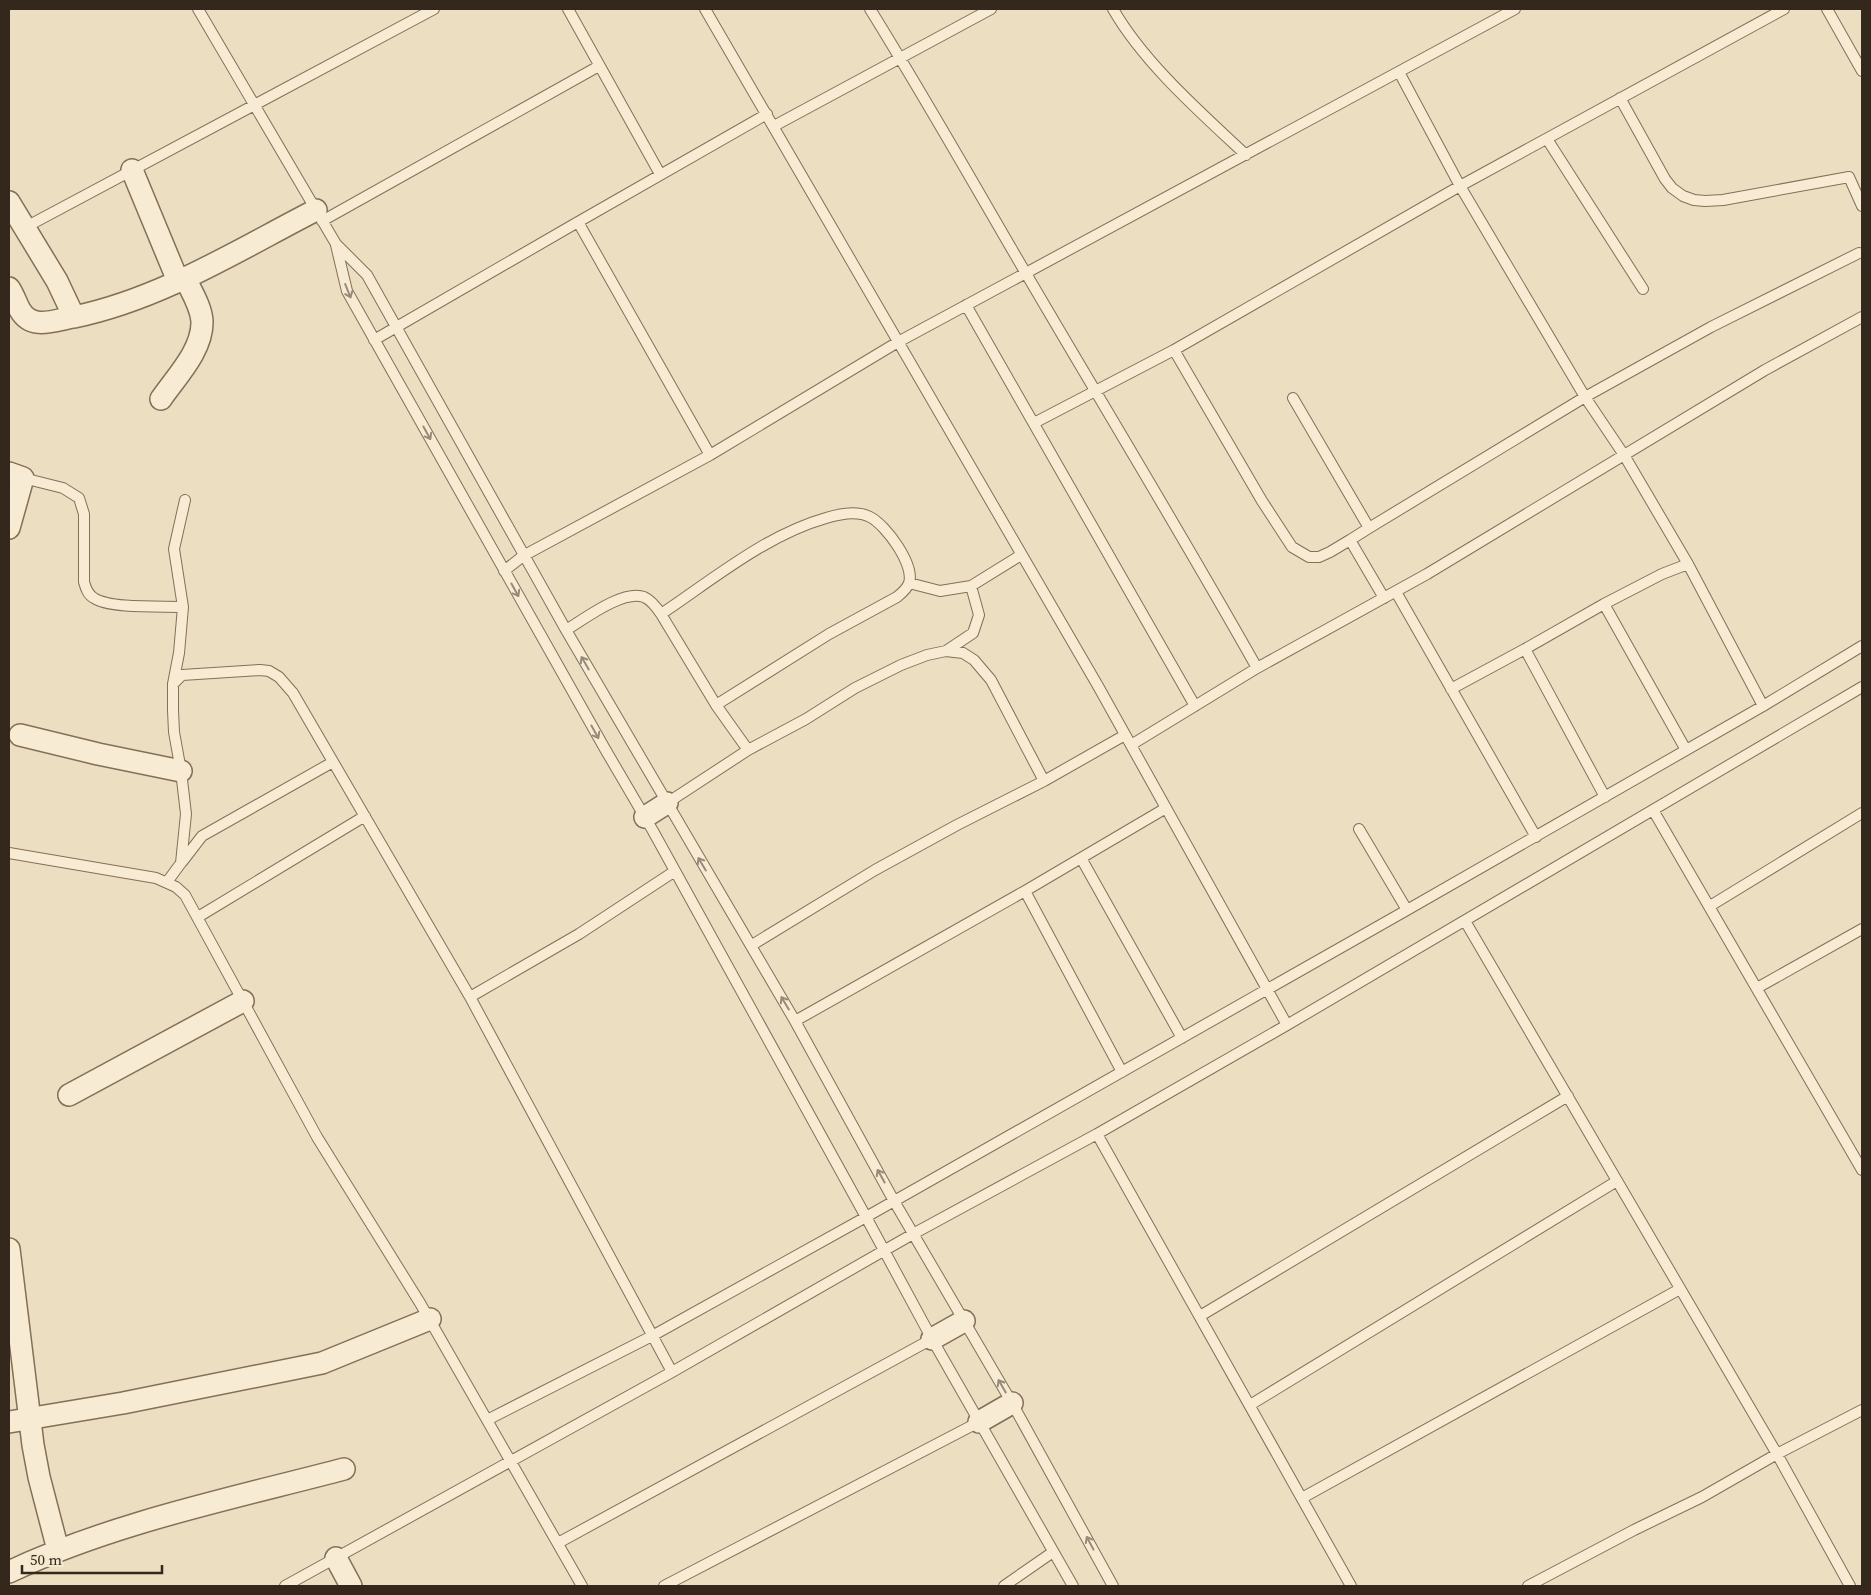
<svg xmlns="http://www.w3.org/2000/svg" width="1871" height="1595" viewBox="0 0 1871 1595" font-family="'Source Serif 4',serif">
	<rect width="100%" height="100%" fill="#ecdec0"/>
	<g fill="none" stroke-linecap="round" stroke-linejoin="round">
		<defs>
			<path id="service" d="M198 9 336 244 367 275 566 630 795 1021 894 1201 1012 1403 1113 1586
				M568 9 660 174
				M705 9 1098 686 1287 1025
				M870 9C916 83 959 158 1003 234 1087 379 1175 522 1257 668
				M1113 9C1144 63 1200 112 1246 155
				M1827 9 1862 71
				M1399 72 1460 186 1585 397 1624 455 1688 564 1763 706
				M1620 98 1665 179 1672 188 1683 196 1694 200 1705 201 1723 200 1849 177 1862 206
				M774 126 991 9
				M1547 139 1643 289
				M322 221 599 66
				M578 222 767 114
				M24 228 434 9
				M336 245 347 291 605 749 653 831 866 1217 932 1339 1073 1586
				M966 305 1195 706
				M374 340 578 222 710 455
				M1174 350 1262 501 1292 547 1309 557H1319L1330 552 1350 540
				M1293 398 1369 528
				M1034 423 1174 350 1460 186 1784 9
				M23 478 63 488 79 498 84 514V582C86 589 88 595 94 598 110 609 163 606 183 607L174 549 185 500
				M504 571 523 556 710 455 898 342 1515 9
				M909 583 940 591 971 586 1021 555
				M1396 592 1536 837
				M1384 598 1350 540 1369 528 1585 397 1711 327 1859 253
				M1604 604 1662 574 1688 564
				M661 614C712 580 766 535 826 518 839 514 857 510 870 517 886 525 915 565 909 583 907 589 902 593 897 597L829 634 716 705
				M566 630C583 620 623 589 644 597 651 600 657 608 661 614L716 705 748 750 667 803
				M1525 649 1604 604 1686 750
				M946 651 973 633 979 615 971 586
				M173 684 182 675 260 670 269 671 279 677 293 693 470 997 579 934 675 871
				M1451 689 1525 649 1605 797
				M1131 745 1257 668 1427 574 1765 370 1862 317
				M748 750 806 719 855 688 901 665 927 655 946 651 963 653 974 660 991 680 1044 781
				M1653 810 1862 1170
				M1359 829 1407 910
				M9 853 156 878 176 887 185 895 317 1137 420 1303 582 1586
				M1081 858 1182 1038
				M182 862 202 836 333 762
				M167 882 181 863 186 814 181 771 174 732 173 710V684L179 653 183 607
				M1025 891 1122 1072
				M1710 906 1862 813
				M198 917 365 816
				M1465 921 1777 1454 1850 1586
				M752 945 875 870 957 825 1044 781 1125 735
				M1757 988 1862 929
				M470 997 672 1372
				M795 1021 1025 891 1166 808
				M1097 1134 1351 1586
				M1200 1316 1568 1096
				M1250 1405 1617 1181
				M487 1420 652 1336 866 1217 1407 910 1763 706 1862 646
				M1302 1498 1680 1289
				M558 1543 932 1339
				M285 1586 672 1372 913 1234 1097 1134 1287 1025 1862 687
				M664 1586 979 1422
				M1004 1586 1053 1552
				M1528 1586 1634 1530 1702 1497 1777 1454 1862 1410"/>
			<path id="minor" d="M132 170 178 281
				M9 202 57 281 74 317C55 320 32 331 20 310 16 303 14 295 9 288
				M74 317C161 299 238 250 316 210
				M161 399C176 377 203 350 202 321 201 306 191 291 185 278
				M9 473 23 478 9 528
				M20 735 98 754 181 771
				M645 817 667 803
				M69 1095 243 1001
				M9 1249 33 1445 39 1477 58 1550
				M932 1339 964 1321
				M9 1422 123 1403 322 1363 430 1319
				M979 1422 1012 1403
				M336 1558 351 1586
				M9 1572C112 1523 234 1498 344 1469"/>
		</defs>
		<use href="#service" stroke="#846f59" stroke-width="12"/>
		<use href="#minor" stroke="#846f59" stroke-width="24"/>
		<use href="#service" stroke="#f7ebd3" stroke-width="10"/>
		<use href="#minor" stroke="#f7ebd3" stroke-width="21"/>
	</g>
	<defs><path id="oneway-shaft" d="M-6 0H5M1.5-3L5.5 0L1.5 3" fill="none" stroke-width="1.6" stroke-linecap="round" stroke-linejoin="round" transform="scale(1.25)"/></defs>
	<g stroke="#968a78">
		<use href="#oneway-shaft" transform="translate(348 291) rotate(68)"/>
		<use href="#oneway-shaft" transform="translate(427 433) rotate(61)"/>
		<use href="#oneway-shaft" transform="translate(515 590) rotate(61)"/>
		<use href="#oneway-shaft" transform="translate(585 663) rotate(-120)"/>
		<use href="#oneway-shaft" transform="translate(595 732) rotate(61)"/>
		<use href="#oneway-shaft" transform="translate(702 864) rotate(-121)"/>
		<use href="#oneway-shaft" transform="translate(785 1003) rotate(-121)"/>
		<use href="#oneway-shaft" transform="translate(881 1176) rotate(-119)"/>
		<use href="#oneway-shaft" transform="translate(1002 1386) rotate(-120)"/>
		<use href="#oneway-shaft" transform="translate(1090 1543) rotate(-118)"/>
	</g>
	<rect width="1871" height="1595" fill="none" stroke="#34281d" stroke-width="20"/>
	<path d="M22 1565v8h140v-8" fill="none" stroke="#34281d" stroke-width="2.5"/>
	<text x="30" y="1565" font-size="15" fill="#34281d" stroke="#f4e8cf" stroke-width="4" paint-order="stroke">50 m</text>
</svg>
